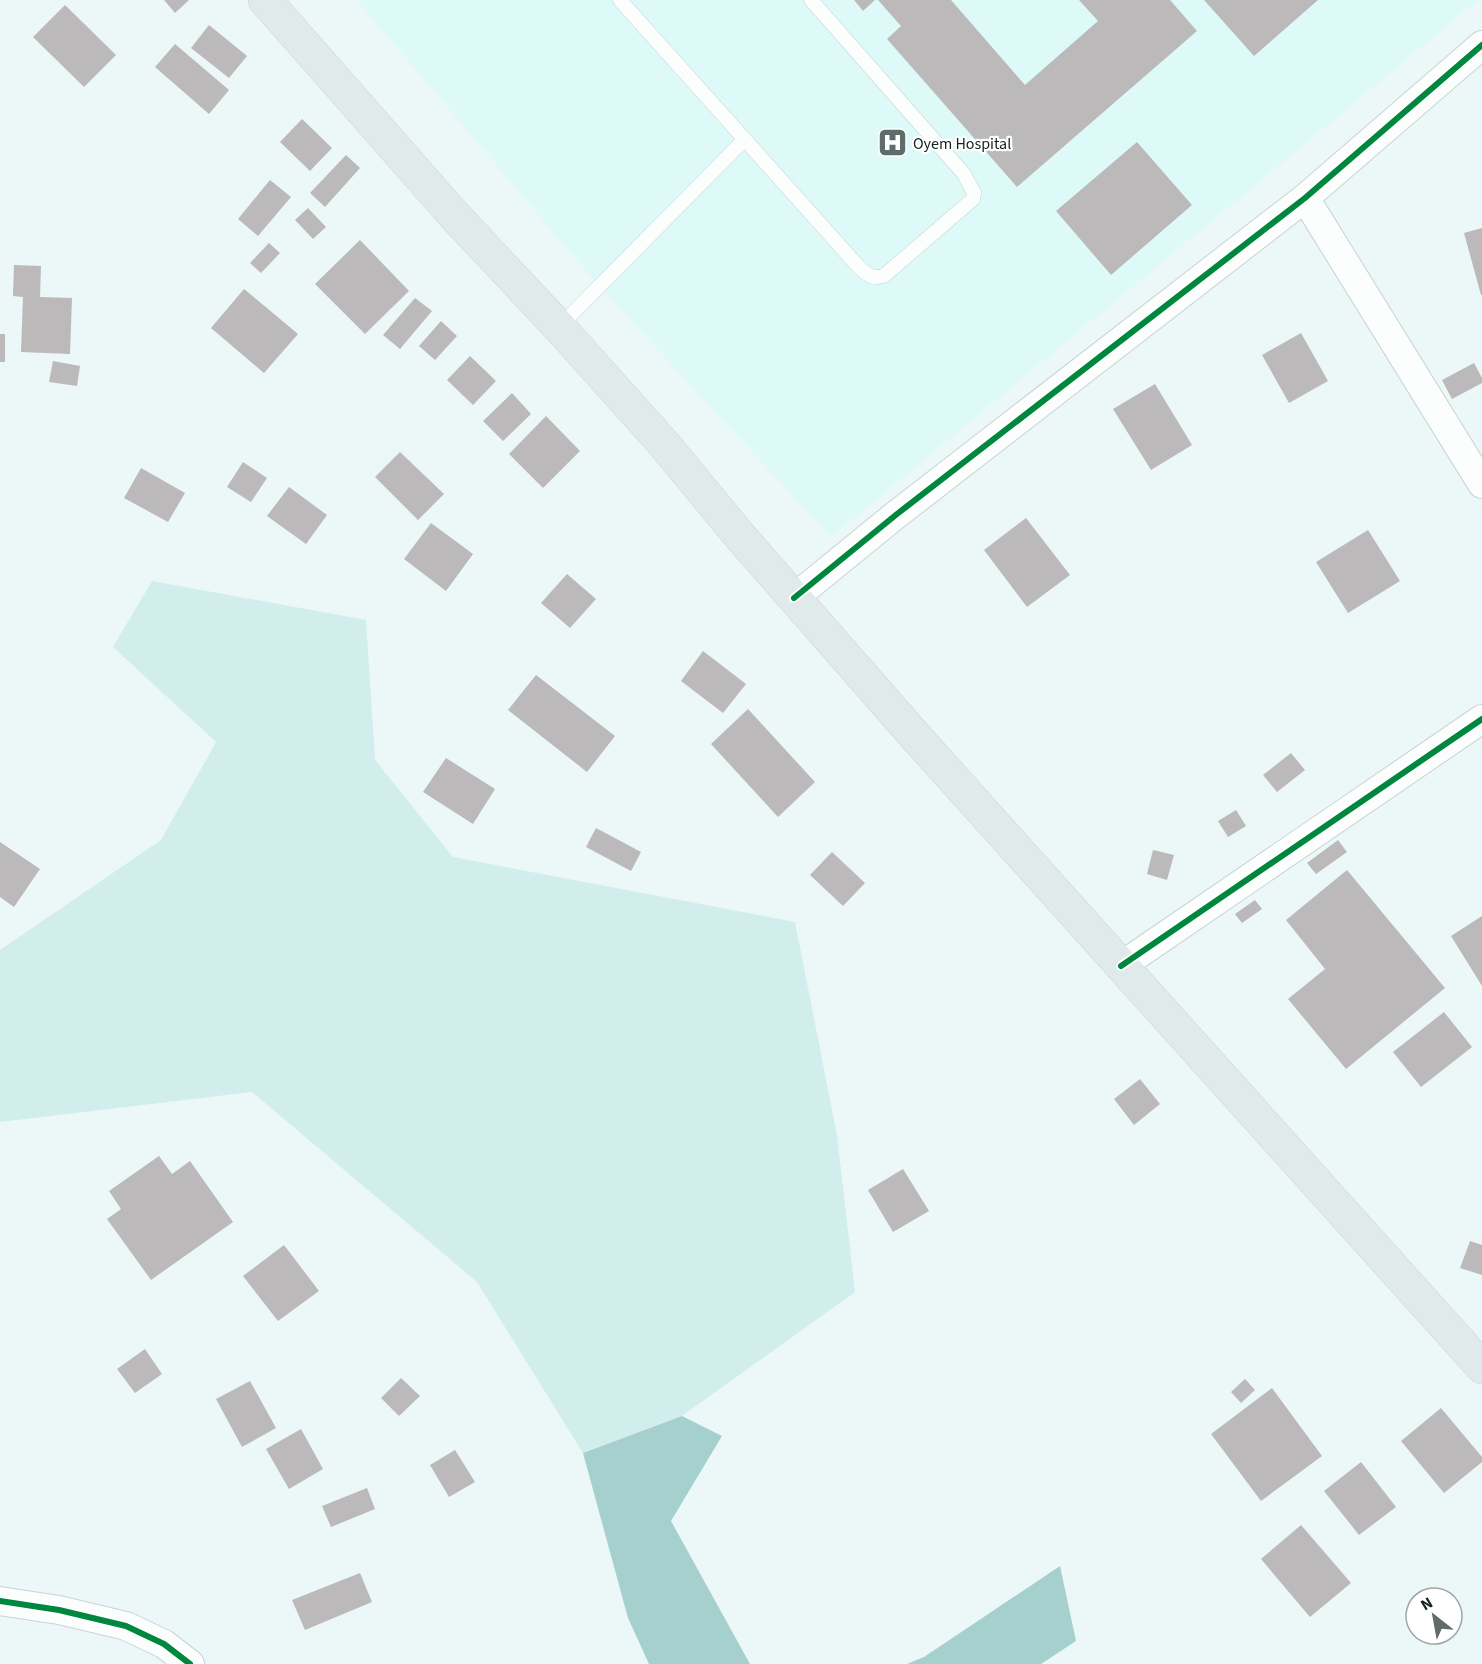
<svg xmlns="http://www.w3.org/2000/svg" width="1482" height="1664" viewBox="0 0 1482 1664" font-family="'Source Sans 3',sans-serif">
	<rect width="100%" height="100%" fill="#ebf8f7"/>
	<path fill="#ddfaf8" d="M357 0H1478L831 537 599 286Z"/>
	<path fill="#d1eeed" d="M152 581 366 620 375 760 453 857 795 922 837 1135 855 1292 682 1416 583 1453 477 1282 252 1092 0 1122V950L161 840 216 742 113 647Z"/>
	<path fill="#a6d0ce" d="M682 1416 722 1436 671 1521 750 1664H649L628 1618 583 1453Z
		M1060 1566 1076 1641 1041 1664H907L924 1657Z"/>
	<path fill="#bbb9b9" d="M164 0H189L175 13Z
		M854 0H875L863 11Z
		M878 0H951L1025 85 1098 21 1079 0H1170L1197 31 1017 187 887 39 901 26Z
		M1204 0H1318L1254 56Z
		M65 5 116 55 84 87 33 37Z
		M209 25 247 56 229 78 191 48Z
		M175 44 229 90 209 114 155 67Z
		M302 119 332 148 310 171 280 142Z
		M1137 142 1192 205 1111 275 1056 211Z
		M346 155 360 168 325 207 310 193Z
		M270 180 291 197 258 236 238 219Z
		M308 208 326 227 313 239 295 220Z
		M1482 228V295H1481L1464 233Z
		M360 240 409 291 365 334 315 284Z
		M269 243 280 253 261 273 250 263Z
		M14 265 41 266 40 297 72 298 70 354 21 352 23 297 13 296Z
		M244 289 298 334 264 373 211 328Z
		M415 298 432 311 400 349 383 335Z
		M441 321 457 336 435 360 419 346Z
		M1301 333 1328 381 1289 403 1262 355Z
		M0 334H5V362H0Z
		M470 356 496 381 473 405 447 380Z
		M53 361 80 366 77 386 49 382Z
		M1474 363 1482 378V383L1452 399 1442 380Z
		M1155 384 1192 445 1151 470 1113 409Z
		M512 393 531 414 503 441 483 421Z
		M546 416 580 451 543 488 509 454Z
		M400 452 444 494 418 520 375 477Z
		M243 462 267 478 251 502 227 487Z
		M141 468 185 493 168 522 124 498Z
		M289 487 327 515 306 544 267 516Z
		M1026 518 1070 575 1027 607 984 550Z
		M431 523 473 554 446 591 404 559Z
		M1368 530 1400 581 1348 613 1316 562Z
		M567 574 596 599 570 628 541 603Z
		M703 651 746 684 723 713 681 681Z
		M536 675 615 736 587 772 508 710Z
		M748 709 815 782 778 817 711 744Z
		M1291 753 1305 770 1277 792 1263 775Z
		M446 758 495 789 473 824 423 792Z
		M1236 810 1246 826 1228 837 1218 821Z
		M596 828 641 852 631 871 586 847Z
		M1338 840 1347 852 1316 874 1307 863Z
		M0 842 40 869 14 907 0 897Z
		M1153 850 1174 855 1167 880 1147 874Z
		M832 852 865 883 843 906 810 875Z
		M1347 870 1445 988 1346 1069 1288 999 1325 969 1286 920Z
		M1255 900 1262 909 1242 923 1235 914Z
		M1482 916V986L1451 936Z
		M1444 1012 1472 1047 1421 1087 1393 1052Z
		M1140 1079 1160 1104 1134 1125 1114 1099Z
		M159 1156 172 1174 190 1161 233 1222 151 1280 107 1219 121 1209 109 1191Z
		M903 1169 929 1211 893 1232 868 1190Z
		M1470 1241 1482 1245V1275L1460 1268Z
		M284 1245 319 1291 278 1321 243 1276Z
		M145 1349 162 1374 135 1393 117 1369Z
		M401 1378 420 1396 399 1416 381 1398Z
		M1245 1379 1255 1390 1241 1403 1231 1392Z
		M250 1381 276 1428 242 1447 216 1399Z
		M1272 1388 1322 1456 1261 1501 1211 1434Z
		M1441 1408 1482 1457V1462L1444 1493 1401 1441Z
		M301 1429 323 1469 289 1489 266 1449Z
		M455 1450 475 1482 449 1497 430 1465Z
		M1361 1462 1396 1507 1359 1535 1324 1491Z
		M367 1488 375 1509 331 1527 322 1506Z
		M1301 1525 1351 1583 1310 1617 1261 1559Z
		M360 1573 372 1602 305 1630 292 1600Z"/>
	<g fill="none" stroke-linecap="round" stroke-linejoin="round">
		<defs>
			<path id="service" d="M620 0 857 265C866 274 873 281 885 275L973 199 974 193 964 174 811 0
				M559 327 745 139"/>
			<path id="minor" d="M1305 198 1482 484
				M794 598 897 514 1305 198 1482 45
				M1121 966 1482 719
				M0 1601 59 1610 126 1626 164 1644 190 1664"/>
			<path id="primary" d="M265 0 454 215 559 327 663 443 739 535 915 736 1482 1367"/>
		</defs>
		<use href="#service" stroke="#c8d4d3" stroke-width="15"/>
		<use href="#minor" stroke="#c8d4d3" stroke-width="30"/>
		<use href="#primary" stroke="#cdd4d3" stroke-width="34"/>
		<use href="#service" stroke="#fcfefe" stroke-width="14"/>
		<use href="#minor" stroke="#fcfefe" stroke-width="28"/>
		<use href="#primary" stroke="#e1eaea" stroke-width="33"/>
		<defs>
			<path id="cycleway" d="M794 598 897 514 1305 198 1482 45
				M1121 966 1482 719
				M0 1601 59 1610 126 1626 164 1644 190 1664"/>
		</defs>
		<use href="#cycleway" stroke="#fff" stroke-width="10"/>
		<use href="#cycleway" stroke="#00873e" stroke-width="6"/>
	</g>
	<defs>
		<symbol id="hospital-square" viewBox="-11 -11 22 22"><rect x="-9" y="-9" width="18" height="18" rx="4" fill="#5f6c6b" stroke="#fff"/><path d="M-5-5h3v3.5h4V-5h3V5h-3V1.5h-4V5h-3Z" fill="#fff"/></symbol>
	</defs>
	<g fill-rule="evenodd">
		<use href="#hospital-square" x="876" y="126" width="33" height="33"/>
	</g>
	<g text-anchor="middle" stroke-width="4.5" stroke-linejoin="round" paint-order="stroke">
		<g font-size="16" fill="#14201f" stroke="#fff" text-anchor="start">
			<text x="913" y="149">Oyem Hospital</text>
		</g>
	</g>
	<g transform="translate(1434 1616) rotate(329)"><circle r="28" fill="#ffffff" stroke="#a1a6a5" stroke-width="1.5"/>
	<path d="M0-4.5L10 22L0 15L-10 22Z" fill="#5f6c6b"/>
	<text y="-9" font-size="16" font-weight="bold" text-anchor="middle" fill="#14201f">N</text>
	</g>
</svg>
